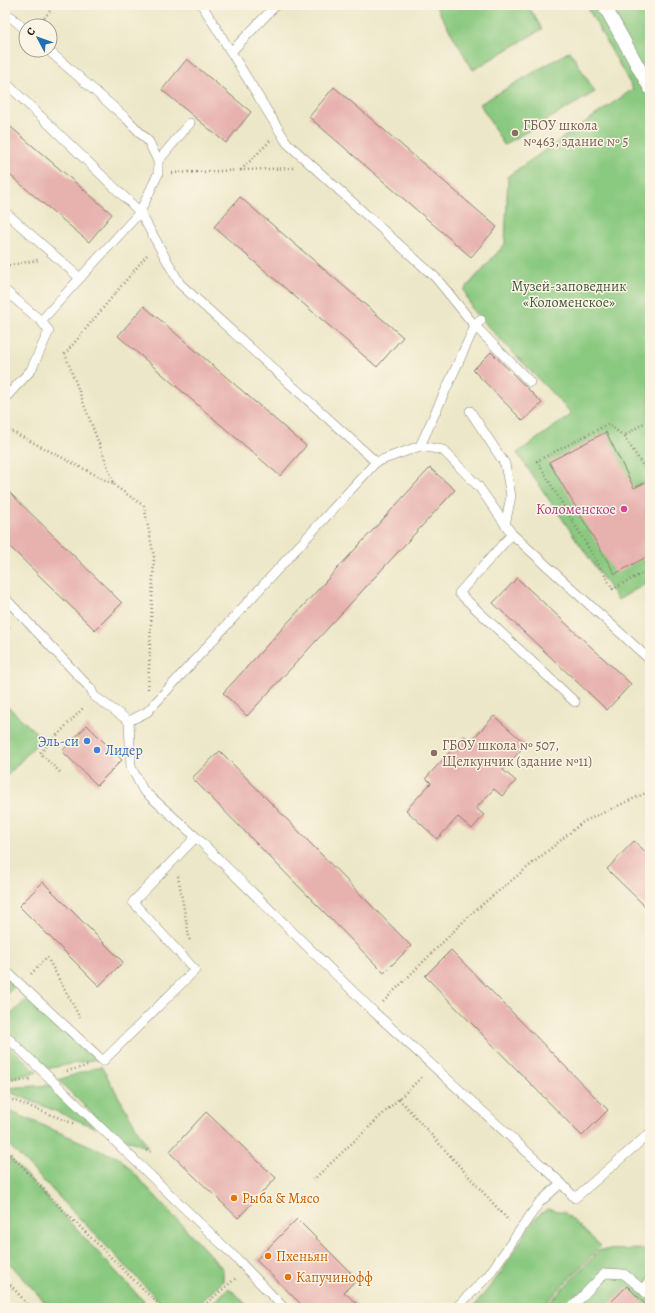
<svg xmlns="http://www.w3.org/2000/svg" width="655" height="1313" viewBox="0 0 655 1313" font-family="Alegreya,serif">
	<rect width="100%" height="100%" fill="#fcf5e5"/>
	<filter id="ink" filterUnits="userSpaceOnUse"><feTurbulence type="fractalNoise" baseFrequency=".025" numOctaves="2"/><feDisplacementMap in="SourceGraphic" scale="8" xChannelSelector="R" yChannelSelector="G"/><feConvolveMatrix kernelMatrix="1 2 1 2 8 2 1 2 1" color-interpolation-filters="sRGB"/></filter>
	<filter id="wash" filterUnits="userSpaceOnUse"><feTurbulence type="fractalNoise" baseFrequency=".012" numOctaves="4" result="noise"/><feDisplacementMap in="SourceGraphic" scale="16" xChannelSelector="R" yChannelSelector="G"/><feGaussianBlur stdDeviation="0.9" result="paint"/><feColorMatrix in="noise" values="0 0 0 0 0 0 0 0 0 0 0 0 0 0 0 0 0 1.4 0 .05"/><feComposite in="paint" operator="in"/></filter>
	<g filter="url(#wash)">
		<rect width="100%" height="100%" fill="#ede7c9"/>
		<path fill="#8ac980" stroke="#53724e" d="M435 5H528L542 29 473 70Z
			M586 5H650V581L618 600 517 453 572 414 473 311 464 290 505 244 508 176 633 89Z
			M570 51 595 92 504 145 480 104Z
			M5 704 42 738 5 778Z
			M5 975 16 985 5 996Z
			M29 997 97 1059 46 1069 5 1028V1020Z
			M6 1043 37 1072 5 1080V1044Z
			M101 1066 148 1148 113 1134 58 1080Z
			M52 1085 96 1128 5 1090V1088Z
			M5 1109 121 1159 223 1269V1281L195 1308H166L5 1141Z
			M5 1153 150 1308H50L5 1258Z
			M547 1209 564 1212 601 1246 541 1308H473L502 1271 534 1219Z
			M650 1249V1308H544L600 1250Z
			M229 1288 250 1308H207Z"/>
		<g id="blocks">
			<path fill="#e7b1ae" d="M187 59 251 112 226 143 162 90Z
				M334 87 497 227 471 257 309 117Z
				M5 122 112 214 89 242 5 171Z
				M240 197 403 337 377 367 214 227Z
				M144 306 306 446 280 476 118 336Z
				M491 352 542 403 523 421 473 370Z
				M606 432 634 488 650 480V555L615 574 549 462Z
				M430 468 455 490 247 716 223 693Z
				M5 488 122 603 95 630 5 542Z
				M517 578 631 684 607 710 493 603Z
				M494 716 526 744 503 770 516 781 502 796 494 789 476 808 484 815 472 829 458 817 437 839 406 810 431 783 426 778 464 736 471 741Z
				M87 725 122 760 97 785 62 751Z
				M220 751 411 946 384 973 192 778Z
				M634 841 650 856V911L607 869Z
				M43 882 123 962 99 986 19 906Z
				M451 950 608 1110 582 1136 425 976Z
				M206 1112 276 1178 238 1218 169 1152Z
				M297 1219 357 1279 344 1292 361 1308H305L256 1260Z
				M627 1286 649 1308H605Z"/>
		</g>
	</g>
	<g filter="url(#ink)">
		<use href="#blocks" fill-opacity="0" stroke="#848272" stroke-width="1"/>
		<g fill="none" stroke-linecap="round" stroke-linejoin="round">
			<defs>
				<path id="service" d="M202 5 287 143 436 278 475 326 530 382
					M5 12 26 30
					M231 52 276 5
					M5 82 140 212 158 174V161L149 142 127 119 48 50
					M158 161 190 123
					M5 212 80 278
					M5 292H7L41 321 49 331 31 370 7 396
					M470 411 505 464 511 496 505 525
					M420 446 475 326 481 320
					M376 462 420 446 443 450 479 487 512 534 650 660
					M512 534 459 593 575 702
					M5 598 91 689 94 696 129 721 147 712 376 462 180 284 140 212 41 321
					M129 721 131 767 143 790 196 837 374 1012 561 1183 575 1198 650 1133
					M5 970 103 1061 195 970 133 902 196 837
					M5 1035 238 1260 284 1308
					M642 1289 650 1297
					M456 1308 488 1276 539 1203 561 1183
					M571 1308 605 1273 624 1274 642 1289 650 1281"/>
				<path id="pedestrian" d="M604 5 650 88"/>
			</defs>
			<use href="#service" stroke="#848272" stroke-width="10"/>
			<use href="#pedestrian" stroke="#848272" stroke-width="14"/>
			<path stroke="#848272" stroke-width="2.5" stroke-dasharray="1 3" stroke-linecap="butt" d="M39 24 55 5
				M241 170 270 141
				M172 173 293 168
				M147 255 65 354 115 486 144 506 154 557 148 689
				M5 266 38 260
				M650 419 624 436 645 469 650 466
				M5 428 115 485
				M624 436 608 424 537 461 613 589 650 569
				M5 628 12 627
				M60 772 40 753 84 707
				M178 876 190 942
				M31 974 47 957 80 1018
				M5 1000 10 995
				M383 1002 473 912 583 822 650 791
				M63 1072 87 1066
				M5 1084 31 1079
				M5 1097 75 1124
				M399 1099 509 1221
				M5 1148 64 1211 162 1308
				M146 1150 153 1152
				M313 1180 423 1076
				M5 1279 31 1308
				M201 1308 236 1278"/>
			<use href="#service" stroke="#fff" stroke-width="9"/>
			<use href="#pedestrian" stroke="#fff" stroke-width="13"/>
		</g>
	</g>
	<g fill="#8d6e63" stroke="#fcf5e5" stroke-width="1.5">
		<circle cx="515" cy="133" r="4"/>
		<circle cx="434" cy="753" r="4"/>
	</g>
	<circle fill="#d1479c" stroke="#fcf5e5" stroke-width="1.5" cx="624" cy="509" r="4"/>
	<g fill="#3f7fe0" stroke="#fcf5e5" stroke-width="1.5">
		<circle cx="87" cy="741" r="4"/>
		<circle cx="97" cy="750" r="4"/>
	</g>
	<g fill="#e8710a" stroke="#fcf5e5" stroke-width="1.5">
		<circle cx="234" cy="1198" r="4"/>
		<circle cx="268" cy="1256" r="4"/>
		<circle cx="288" cy="1277" r="4"/>
	</g>
	<g text-anchor="middle" stroke-width="3" stroke-linejoin="round" paint-order="stroke">
		<g font-size="14" fill="#785e54" stroke="#fcf5e5" text-anchor="start">
			<text x="523" y="130">ГБОУ школа<tspan x="523" dy="16">№463, здание № 5</tspan></text>
			<text x="442" y="750">ГБОУ школа № 507,<tspan x="442" dy="16">Щелкунчик (здание №11)</tspan></text>
		</g>
		<g font-size="14" fill="#42593f" stroke="#fcf5e5">
			<text x="569" y="291">Музей-заповедник<tspan x="569" dy="16">«Коломенское»</tspan></text>
		</g>
		<g font-size="14" fill="#b23c85" stroke="#fcf5e5" text-anchor="end">
			<text x="616" y="514">Коломенское</text>
		</g>
		<g font-size="14" fill="#366cbe" stroke="#fcf5e5" text-anchor="end">
			<text x="79" y="746">Эль-си</text>
			<text x="105" y="755" text-anchor="start">Лидер</text>
		</g>
		<g font-size="14" fill="#c56008" stroke="#fcf5e5" text-anchor="start">
			<text x="242" y="1203">Рыба &amp; Мясо</text>
			<text x="276" y="1261">Пхеньян</text>
			<text x="296" y="1282">Капучинофф</text>
		</g>
	</g>
	<rect width="655" height="1313" fill="none" stroke="#fcf5e5" stroke-width="20"/>
	<g transform="translate(38 38) rotate(311)"><circle r="19" fill="#fcf5e5" stroke="#a29e95"/>
	<path d="M0-3L7 15L0 10L-7 15Z" fill="#1f6fb2"/>
	<text y="-6" font-size="11" font-weight="bold" text-anchor="middle" fill="#1c1c1c">С</text>
	</g>
</svg>
